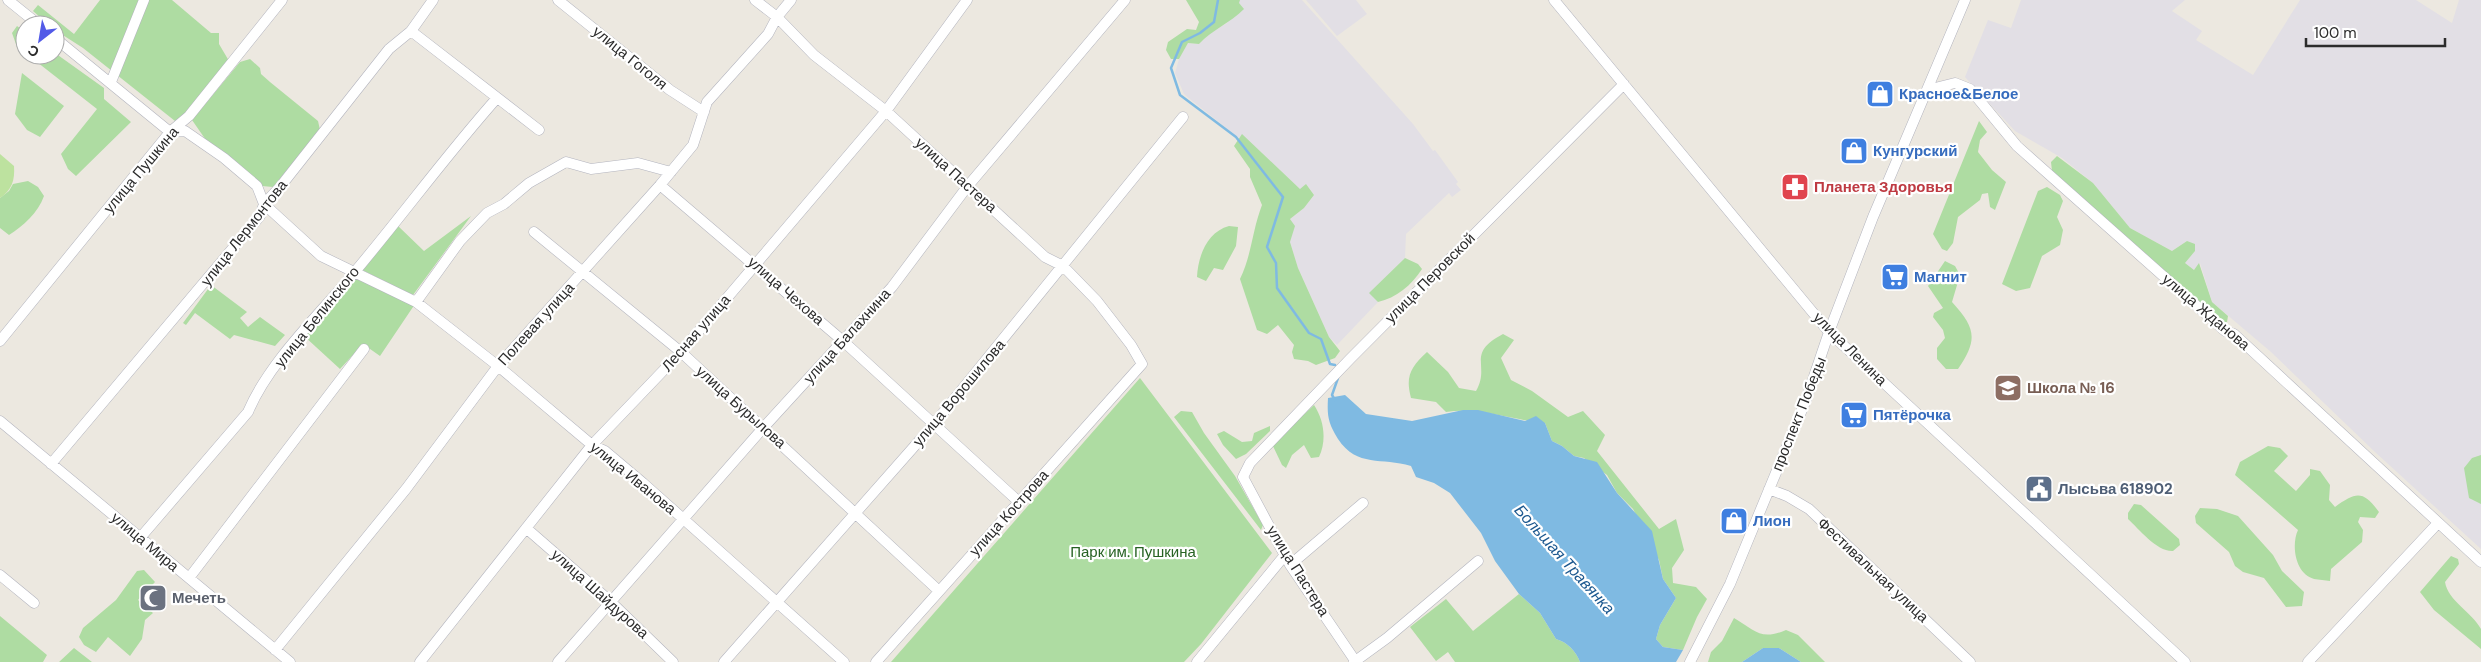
<svg xmlns="http://www.w3.org/2000/svg" width="2481" height="662" viewBox="0 0 2481 662" font-family="'DM Sans',sans-serif">
	<rect width="100%" height="100%" fill="#ece8e0"/>
	<path fill="#e2dfe5" d="M1240 0H1302L1413 124 1433 151 1435 150 1458 182 1456 184 1461 190 1452 197 1449 193 1406 234 1405 258 1370 293 1378 302 1337 345 1329 337 1298 268 1290 242 1294 227 1290 219 1304 208 1314 195 1306 184 1301 190 1242 135 1239 138 1191 100 1184 94 1175 73 1179 59 1188 43 1199 44 1209 34 1227 23Z
		M1306 0H1356L1367 14 1337 36Z
		M2021 0H2185L2172 11 2202 31 2196 40 2253 75 2300 0H2416L2452 23 2459 0H2481V549L2375 452 2271 352 2212 302 2200 263 2194 270 2185 263 2195 251 2187 241 2172 251 2130 228 2093 183 2062 158 2015 131 1965 77 1988 20 2011 28Z"/>
	<path fill="#aedca2" d="M100 0H172L211 33H219V44L229 61 187 112 175 121 83 48 55 30V25H49L33 11 38 5 74 34Z
		M1186 0H1240L1239 3 1244 9C1230 23 1212 30 1199 44L1188 43 1179 59H1171L1166 50 1168 42 1187 29 1196 30 1199 22Z
		M17 26 25 32V53L17 47 12 33Z
		M55 53 104 88V99L131 122 76 176 68 169 61 154 97 109 28 55H55Z
		M250 59 260 68 261 74 270 82 318 121 320 130 273 187 262 186 208 143 192 120 240 62Z
		M22 73 64 106 40 137 27 130 15 114Z
		M1979 121 1987 132 1980 140 1978 152 1992 170 2006 182 1995 210 1990 207 1988 193 1982 194 1980 200 1958 217 1953 243 1947 251 1942 249 1933 234Z
		M1242 134 1300 189 1306 184 1314 195 1304 208 1290 219 1295 226 1290 242 1298 268 1329 337 1340 351 1335 358 1316 365 1308 361 1294 359 1292 352 1294 345 1278 325 1267 334 1257 330 1240 279C1252 254 1252 231 1262 205L1250 177V169L1234 146Z
		M2057 156 2093 183 2130 228 2172 251 2187 241 2195 244V251L2185 263 2194 270 2199 263 2212 302 2228 316 2227 322 2222 323 2052 171 2051 162Z
		M28 181 38 187 44 196C38 213 23 226 9 235L0 228V198L9 191 13 184Z
		M2047 187 2060 195 2063 201 2057 217 2063 230 2060 245 2042 256 2030 288 2016 291 2002 284 2038 191Z
		M471 216 413 295 362 270 397 225 424 251Z
		M1229 226 1238 227 1236 246 1223 270 1214 268 1206 281 1197 277C1198 256 1207 232 1229 226Z
		M1405 258 1418 264 1422 269C1412 285 1396 298 1378 302L1369 293Z
		M1945 261 1955 266 1960 275 1952 302C1976 328 1978 340 1958 369H1946L1937 359V348L1945 338 1943 330 1933 317 1934 313 1943 308 1928 286Z
		M356 278 415 304 380 356 363 344 340 369 304 336Z
		M211 285 247 312 240 318 248 327 260 317 285 335 275 346 234 335 230 339 195 313 186 325 183 323Z
		M1503 334 1514 340 1501 358 1511 380 1532 391 1568 417 1583 411 1605 435 1597 451 1659 529 1676 519 1684 550 1672 568 1673 583 1696 587 1707 599 1697 617 1683 650 1663 647 1656 639 1660 625 1676 598 1663 579 1659 560 1633 509 1617 493 1607 475 1584 458 1574 456 1562 446 1552 441 1545 423C1510 420 1482 407 1446 412L1436 402 1411 398C1405 376 1411 367 1427 352L1448 372 1459 388 1476 391C1491 365 1465 354 1503 334Z
		M1140 378 1272 553 1201 644 1184 662H891Z
		M1314 405C1324 420 1327 440 1319 457L1311 458 1304 445 1292 455 1286 468 1282 465 1272 444Z
		M1181 411 1192 412 1204 433 1235 476 1263 525 1261 530 1174 417Z
		M1270 426V431L1246 454 1236 459 1223 445 1217 434 1224 431 1242 442 1252 441 1254 433Z
		M2268 446 2280 448 2288 456 2274 471 2296 491 2310 475V469L2320 471 2330 485 2329 500 2335 507C2356 492 2363 490 2379 512L2375 518 2360 517 2358 522 2363 530 2362 542 2331 569 2330 581C2325 580 2319 580 2314 579 2295 574 2291 545 2298 530L2235 475 2240 462Z
		M2481 455V504L2469 498 2464 468 2472 458Z
		M2134 504 2141 505 2179 539 2180 545 2173 551C2157 552 2139 529 2128 519V513Z
		M2200 508 2217 509 2238 516 2273 555 2282 571 2304 592 2302 606 2286 607 2264 578 2243 572 2235 566 2229 552 2196 523 2195 516Z
		M2451 556 2458 559 2459 564 2445 582C2448 601 2472 612 2481 629 2481 633 2481 644 2481 649L2434 610 2420 592Z
		M144 570 155 582 138 600 153 613 145 620 142 639 130 656 108 637 96 652 84 645 79 637 83 628 116 600 137 571Z
		M1519 594 1540 613 1556 639C1567 642 1576 651 1580 662H1455L1448 652 1436 661 1410 627 1446 599 1473 631Z
		M0 616 47 655 43 662H0Z
		M1734 618C1755 630 1760 641 1786 630L1798 635 1825 662H1801L1779 648H1763L1742 662H1708L1711 652 1722 641Z
		M74 648 92 662H59Z"/>
	<path fill="#bde29f" d="M0 154 14 166C15 180 12 190 0 198Z"/>
	<path fill="#7fbae2" d="M1345 395 1366 414 1412 421 1463 410H1478L1525 421 1536 416 1545 423 1552 441 1562 446 1574 456 1597 462 1617 493 1652 531 1663 579 1676 598 1660 625 1656 639 1663 647 1683 650 1676 662H1580C1576 651 1567 642 1556 639L1540 613 1519 594 1495 561 1481 533 1450 493 1434 483 1416 477 1411 466C1382 457 1357 468 1338 439 1328 423 1327 416 1328 398Z
		M1763 648H1779L1801 662H1742Z"/>
	<g fill="none" stroke-linecap="round" stroke-linejoin="round">
		<path stroke="#7fbae2" stroke-width="2.5" d="M1218 0 1214 22 1200 33 1182 42 1171 68 1180 95 1236 137 1283 197 1267 247 1276 263 1277 288 1309 333 1321 339 1330 364 1335 365
			M1335 400 1332 395 1338 378"/>
		<defs>
			<path id="minor" d="M8 0 39 25
				M558 0 670 90 704 112
				M755 0 777 17 814 55 886 111 1045 257 1063 266 1097 301 1131 345 1142 364 876 662
				M1554 0 1829 332 2185 662
				M411 31 539 130
				M55 38 170 132 185 131 224 158 257 186 264 204 321 256 416 302 498 366 592 445 605 451 643 483 844 662
				M111 82 144 0
				M1927 90 1955 83 1970 89 2017 146 2225 331 2234 334 2481 562
				M660 185 843 341 1019 502
				M534 232 681 352 939 591
				M416 302 460 241 487 213 504 204 529 183 566 162 591 169 638 163 671 172
				M0 341 170 132 189 116 282 0
				M0 421 290 662
				M51 464 260 216 264 204 280 187 389 49 411 31 433 0
				M1769 489 1787 496 1809 509 1970 662
				M526 528 611 602 673 662
				M140 538 248 412C269 362 319 315 353 274 402 216 447 154 497 98
				M1290 565 1363 503
				M0 575 34 603
				M189 578 364 349
				M275 650 406 489 498 366 660 185 693 145 707 102 768 34 777 17 791 0
				M420 662 592 445 681 352 886 111 967 0
				M558 662 764 427 892 287 967 187 1125 0
				M724 662 934 424 1183 117
				M1197 662 1285 555
				M1354 662 1387 638 1478 561
				M1356 662 1290 565 1243 477 1250 463 1350 359 1624 84
				M1690 662 1730 584 1806 400 1829 332 1873 217 1965 0
				M2308 662 2438 523"/>
		</defs>
		<use href="#minor" stroke="#b3b4be" stroke-width="11"/>
		<use href="#minor" stroke="#fff" stroke-width="10"/>
	</g>
	<defs>
		<symbol id="shop-square" viewBox="-11 -11 22 22"><rect x="-9" y="-9" width="18" height="18" rx="4" fill="#3f7fe0" stroke="#fff"/><path d="M-5-2.5h2.3a2.7 3.5 0 0 1 5.4 0H5L5.5 6h-11ZM-1.5-2.5h3a1.5 2.3 0 0 0-3 0Z" fill="#fff"/></symbol>
		<symbol id="pharmacy-square" viewBox="-11 -11 22 22"><rect x="-9" y="-9" width="18" height="18" rx="4" fill="#e0444e" stroke="#fff"/><path d="M-2-6h4v4h4v4h-4v4h-4v-4h-4v-4h4Z" fill="#fff"/></symbol>
		<symbol id="supermarket-square" viewBox="-11 -11 22 22"><rect x="-9" y="-9" width="18" height="18" rx="4" fill="#3f7fe0" stroke="#fff"/><path d="M-6-5.5h2.5l.6 2H6L4.5 2H-2.5L-4.4-4H-6ZM-1.5 3.2a1.3 1.3 0 1 0 .1 0ZM3 3.2a1.3 1.3 0 1 0 .1 0Z" fill="#fff"/></symbol>
		<symbol id="school-square" viewBox="-11 -11 22 22"><rect x="-9" y="-9" width="18" height="18" rx="4" fill="#8d6e63" stroke="#fff"/><path d="M0-5L7-2L0 1L-7-2ZM-4 1L0 2.5L4 1V4Q0 6-4 4Z" fill="#fff"/></symbol>
		<symbol id="civic-square" viewBox="-11 -11 22 22"><rect x="-9" y="-9" width="18" height="18" rx="4" fill="#5c6f8a" stroke="#fff"/><path d="M-.6-6.5H3V-4.5H.6V-3L4-1V1h2V6H-6V1h2V-1L-.6-3ZM-1.2 2.5V6h2.4V2.5Z" fill="#fff"/></symbol>
		<symbol id="mosque-square" viewBox="-11 -11 22 22"><rect x="-9" y="-9" width="18" height="18" rx="4" fill="#6b7280" stroke="#fff"/><path d="M3.5-4.9A6 6 0 1 0 3.5 4.9A5 5 0 1 1 3.5-4.9Z" fill="#fff"/></symbol>
	</defs>
	<g fill-rule="evenodd">
		<use href="#shop-square" x="1864" y="78" width="32" height="32"/>
		<use href="#shop-square" x="1838" y="135" width="32" height="32"/>
		<use href="#pharmacy-square" x="1779" y="171" width="32" height="32"/>
		<use href="#supermarket-square" x="1879" y="261" width="32" height="32"/>
		<use href="#school-square" x="1992" y="372" width="32" height="32"/>
		<use href="#supermarket-square" x="1838" y="399" width="32" height="32"/>
		<use href="#civic-square" x="2023" y="473" width="32" height="32"/>
		<use href="#shop-square" x="1718" y="505" width="32" height="32"/>
		<use href="#mosque-square" x="137" y="582" width="32" height="32"/>
	</g>
	<g text-anchor="middle" stroke-width="4.5" stroke-linejoin="round" paint-order="stroke">
		<g font-size="15" fill="#2c2c2c" stroke="#fff">
			<text transform="translate(630 58) rotate(39)" y="5">улица Гоголя</text>
			<text transform="translate(141 170) rotate(-50)" y="5">улица Пушкина</text>
			<text transform="translate(956 175) rotate(42)" y="5">улица Пастера</text>
			<text transform="translate(244 233) rotate(-52)" y="5">улица Лермонтова</text>
			<text transform="translate(1430 278) rotate(-45)" y="5">улица Перовской</text>
			<text transform="translate(786 291) rotate(41)" y="5">улица Чехова</text>
			<text transform="translate(2206 312) rotate(40)" y="5">улица Жданова</text>
			<text transform="translate(317 317) rotate(-51)" y="5">улица Белинского</text>
			<text transform="translate(536 324) rotate(-48)" y="5">Полевая улица</text>
			<text transform="translate(696 333) rotate(-49)" y="5">Лесная улица</text>
			<text transform="translate(847 336) rotate(-48)" y="5">улица Балахнина</text>
			<text transform="translate(1850 349) rotate(45)" y="5">улица Ленина</text>
			<text transform="translate(959 393) rotate(-50)" y="5">улица Ворошилова</text>
			<text transform="translate(741 407) rotate(42)" y="5">улица Бурылова</text>
			<text transform="translate(1799 414) rotate(-68)" y="5">проспект Победы</text>
			<text transform="translate(633 478) rotate(39)" y="5">улица Иванова</text>
			<text transform="translate(1009 513) rotate(-48)" y="5">улица Кострова</text>
			<text transform="translate(145 542) rotate(40)" y="5">улица Мира</text>
			<text transform="translate(1873 570) rotate(43)" y="5">Фестивальная улица</text>
			<text transform="translate(1298 571) rotate(58)" y="5">улица Пастера</text>
			<text transform="translate(600 594) rotate(42)" y="5">улица Шайдурова</text>
		</g>
		<g font-size="15" font-weight="bold" fill="#366cbe" stroke="#fff" text-anchor="start">
			<text x="1899" y="99">Красное&amp;Белое</text>
			<text x="1873" y="156">Кунгурский</text>
			<text x="1914" y="282">Магнит</text>
			<text x="1873" y="420">Пятёрочка</text>
			<text x="1753" y="526">Лион</text>
		</g>
		<g font-size="15" font-weight="bold" fill="#be3a42" stroke="#fff" text-anchor="start">
			<text x="1814" y="192">Планета Здоровья</text>
		</g>
		<g font-size="15" font-weight="bold" fill="#785e54" stroke="#fff" text-anchor="start">
			<text x="2027" y="393">Школа № 16</text>
		</g>
		<g font-size="15" font-weight="bold" fill="#4e5e75" stroke="#fff" text-anchor="start">
			<text x="2058" y="494">Лысьва 618902</text>
		</g>
		<g font-size="15" fill="#276223" stroke="#fff">
			<text x="1133" y="557">Парк им. Пушкина</text>
		</g>
		<g font-size="15" font-weight="bold" fill="#5b616d" stroke="#fff" text-anchor="start">
			<text x="172" y="603">Мечеть</text>
		</g>
		<g font-size="16" font-style="italic" fill="#1c588f" stroke="#fff">
			<text transform="translate(1565 559) rotate(48)" y="6">Большая Травянка</text>
		</g>
	</g>
	<g transform="translate(40 40) rotate(211)"><circle r="24" fill="#ffffff" stroke="#ababab"/>
	<path d="M0-4L9 19L0 12L-9 19Z" fill="#525ae7"/>
	<text y="-8" font-size="14" font-weight="bold" text-anchor="middle" fill="#2c2c2c">С</text>
	</g>
	<path d="M2306 38v8h139v-8" fill="none" stroke="#2c2c2c" stroke-width="2.5"/>
	<text x="2314" y="38" font-size="15" fill="#2c2c2c" stroke="#ffffff" stroke-width="4" paint-order="stroke">100 m</text>
</svg>
